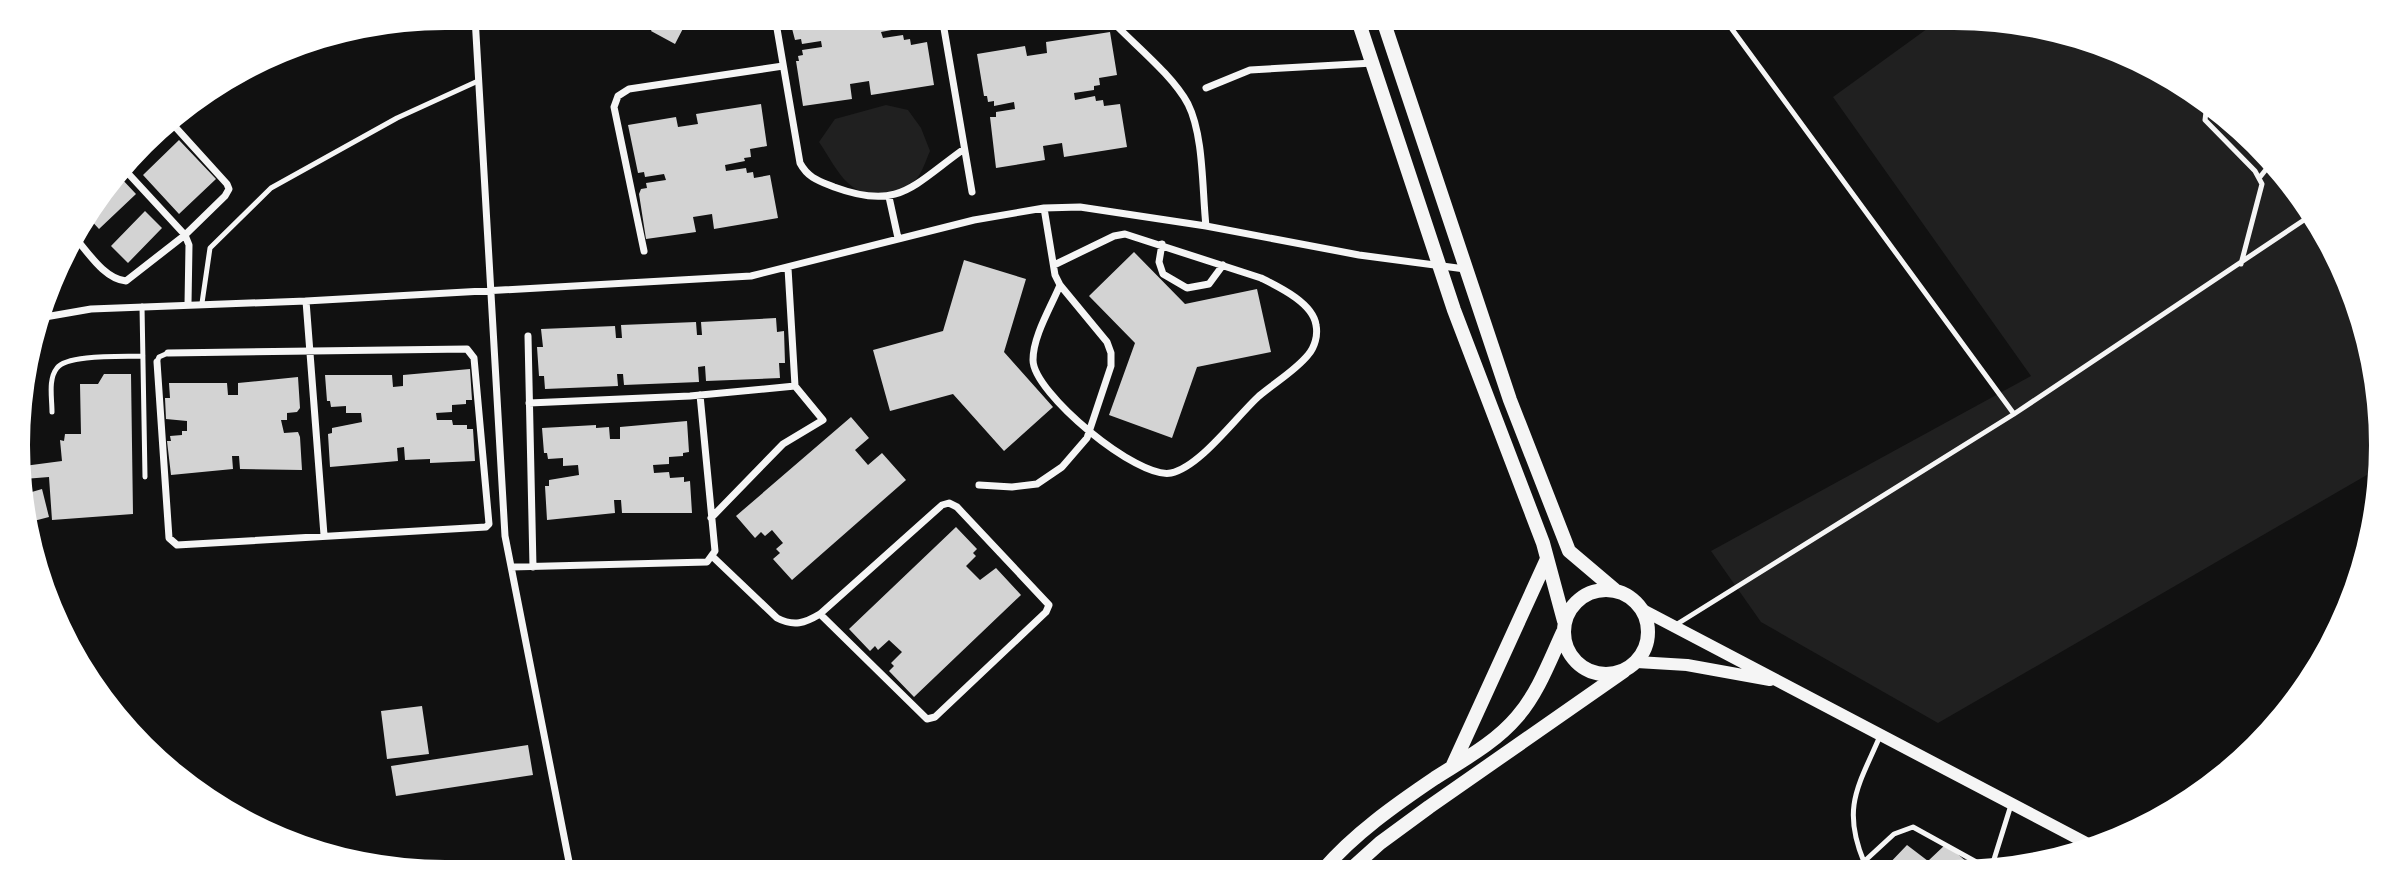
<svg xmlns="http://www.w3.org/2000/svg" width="2399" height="890" viewBox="0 0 2399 890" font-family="Montserrat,sans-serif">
	<rect width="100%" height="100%" fill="#111"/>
	<path fill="#202020" d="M1942 18 2065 32 2215 106 2324 232 2378 390 2372 472 1938 723 1761 622 1711 551 2031 376 1833 97Z
		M886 105 908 110 921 128 930 151C925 162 921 178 910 185 891 197 865 199 848 183 837 173 828 155 819 142L835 119Z"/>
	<path fill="#d3d3d3" d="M658 17H689L675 44 651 31Z
		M789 17H907L908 24 901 25 902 28 881 32 883 38 903 35 904 40 910 39 911 45 927 42 934 85 871 95 869 81 850 84 852 99 803 106 796 61H799L798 56 803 55 802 50 822 47 821 41 802 44 801 39 795 40Z
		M1110 32 1117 75 1099 78 1100 85 1094 86V90L1074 93 1075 100 1095 96 1096 101 1103 100 1104 106 1120 104 1127 147 1064 157 1062 143 1043 146 1045 160 996 168 990 117H996V112L1015 109 1014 102 994 106V101L988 102 987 96H984L977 54 1025 46 1027 56 1047 53 1046 42Z
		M761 104 767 146 750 149 751 157 744 158 745 161 725 165 726 171 746 168 747 173 753 172 754 178 770 175 778 218 714 229 712 214 693 217 696 232 646 239 639 194 641 189 647 188 646 183 666 180 664 174 645 177 644 172 638 173 628 125 676 117 678 127 698 124 696 114Z
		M162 125 169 132 133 167 130 164Z
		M179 140 216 179 179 214 143 175Z
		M120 177 136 194 99 229 87 216Z
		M145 211 162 228 128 263 111 246Z
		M1134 252 1185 304 1257 289 1271 352 1197 367 1172 438 1109 415 1135 343 1089 296Z
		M964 260 1026 279 1004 352 1053 407 1004 451 953 394 890 411 873 350 943 331Z
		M776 318 777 332 784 331 785 363H779L780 378 706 381 705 366 698 367 699 382 624 385 623 374H617L618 386 545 389 544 376H539L537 347H543L541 329 615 326 616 338H622L621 325 696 322 697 335H702L701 322Z
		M470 369 472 400H466V404L452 405V412L436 413 437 420H452L453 425H467V429H473L475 461 430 463V459L405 460 404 447 397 448 398 461 330 467 328 434 332 433V428L362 422 361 413H346V406L331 407 330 401H327L325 375H392L393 387 403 386V375Z
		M104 374H131L133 514 52 520 49 477 24 479V466L62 461 60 440 64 441 65 434H81L80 384H98Z
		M298 377 300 408 297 412 287 413V420H281L284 433 298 432 300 437 302 470 240 469 239 456H232L233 469 171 475 167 441H171L170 436 182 435V431H187V421L166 419 165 398H170L169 383H227L228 395H238V383Z
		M851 417 869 438 855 450 868 465 882 453 906 480 792 580 773 559 780 553 776 549 783 543 772 530 765 536 761 532 755 538 736 516Z
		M687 421 689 452 683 453V456L669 457V464L653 465 654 473 669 472 670 478 684 477V482L690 481 692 513H622L621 500H614L615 513 547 520 545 486H549V480L579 475 578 465 563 466V458L548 459 547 453H544L542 428 596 425V428L609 427 610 439H620V427Z
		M42 489 49 517 26 523 25 494Z
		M956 527 977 549 973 553 976 556 966 566 980 580 996 568 1021 595 914 697 889 671 894 666 891 663 902 652 889 640 878 650 875 646 870 651 849 629Z
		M422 706 429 754 387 759 381 711Z
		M528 745 533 775 396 796 391 766Z
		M1946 844 1975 869H1884L1907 845 1928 861Z"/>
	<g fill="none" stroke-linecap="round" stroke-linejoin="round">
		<path stroke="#f5f5f5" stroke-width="5" d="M1723 17 2014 414
			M2216 108 2206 112 2205 120 2255 171 2262 184 2241 264
			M2260 177 2268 167
			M202 303 210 248 271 188 397 118 478 81
			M142 306 145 477
			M157 362 159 357 168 353
			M52 412C52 398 48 379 57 368 67 354 125 357 143 356
			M1674 626 2014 414 2310 216
			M1864 862C1841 807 1859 785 1880 736
			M1856 869 1894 834 1913 827 1989 869
			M1991 869 2011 805"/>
		<path stroke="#f5f5f5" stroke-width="7" d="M475 17 505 536 571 872
			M775 17 800 163C808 178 819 181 834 187 899 211 912 186 964 149
			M942 17 972 192
			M1108 17C1132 43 1172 74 1188 104 1204 136 1202 190 1206 226
			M943 20 966 17
			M1206 88 1250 70 1373 63
			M125 170 185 235 189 245 188 304
			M889 197 898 238
			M73 235C88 252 104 279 126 281L185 235 225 196 229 189 227 184 169 120
			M1162 244 1159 262 1163 274 1187 288 1209 284 1223 265
			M644 251 614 107 618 96 629 89 783 66
			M1054 265 1114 236 1125 234 1261 278C1279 287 1313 303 1316 325 1318 335 1315 347 1308 355 1295 371 1274 383 1259 396 1236 417 1200 467 1171 473 1138 480 1033 393 1033 360 1033 336 1051 307 1060 285
			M306 301 324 535
			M45 317 91 309 306 301 751 276 974 220 1044 208 1080 207 1206 226 1359 255 1465 269
			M528 336 533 567
			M157 362 169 538 177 545 486 527 489 524 474 358 467 349 168 353
			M529 403 690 396 795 386
			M979 485 1012 487 1037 484 1062 467 1087 438 1111 366V353L1107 342 1060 285 1055 275 1044 208
			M711 518 783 444 823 420 795 386 788 268
			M713 557 777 618C794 627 805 623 820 614L942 505 949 503 957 507 1049 605 1046 612 935 717 927 719 820 614
			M511 567 707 562 715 551 700 395"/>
		<path stroke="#f5f5f5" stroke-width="12" d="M1641 609 2090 845
			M1637 662 1687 665 1770 680"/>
		<path stroke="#f5f5f5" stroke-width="14" d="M1357 17 1454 310 1543 543 1564 621
			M1382 17 1510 400 1569 551 1615 590
			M1564 632a42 42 0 1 1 84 0a42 42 0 1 1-84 0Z
			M1453 765 1547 559
			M1323 870C1354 834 1395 805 1435 778 1463 760 1495 743 1517 717 1538 693 1550 660 1563 632
			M1350 870 1380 843 1429 807 1624 671"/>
	</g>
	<path d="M0 0H2399V890H0ZM445 30H1954A415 415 0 0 1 2369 445V445A415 415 0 0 1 1954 860H445A415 415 0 0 1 30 445V445A415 415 0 0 1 445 30Z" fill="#fff" fill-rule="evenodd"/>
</svg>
